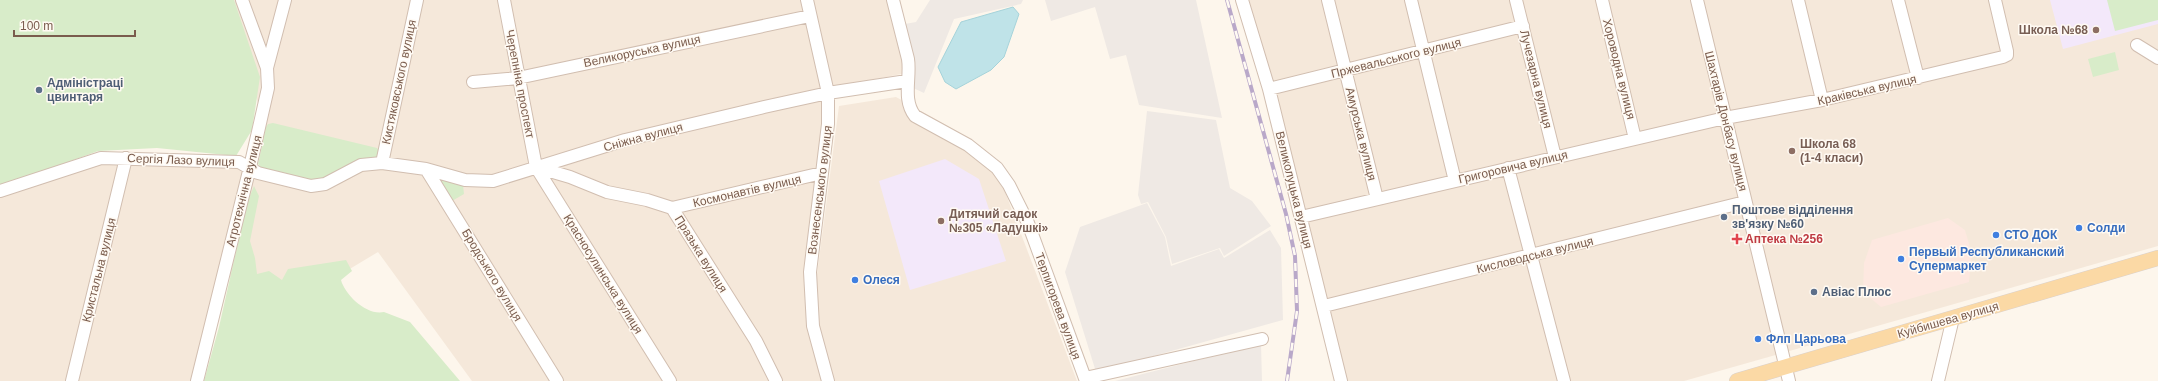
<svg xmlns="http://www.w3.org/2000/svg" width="2158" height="381" viewBox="0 0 2158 381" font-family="Arial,sans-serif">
	<rect width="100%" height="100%" fill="#fdf6ec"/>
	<path fill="#f5e8da" d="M227 0H888L906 73 836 87 813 278 823 381H472L378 252 318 288 223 276 198 381H0V194L85 166 132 158 263 169 260 110Z
		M1240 0H2158V246L1684 381H1344Z
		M896 97 953 129 999 176 1077 381H824L816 282 839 106Z"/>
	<path fill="#fde8e0" d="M1948 218 1965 230 1972 254 1969 282 1881 307 1863 292 1864 263 1872 240Z"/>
	<path fill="#efe9e4" d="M930 0H1023L1021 4 954 19 924 93 911 87 899 25 916 22Z
		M1045 0H1196L1222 118 1139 105 1126 55 1110 59 1095 7 1051 21Z
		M1147 111 1216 120 1230 188 1252 201 1271 226 1224 256 1220 248 1172 264 1166 237 1148 202 1141 204 1138 195Z
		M1147 203 1165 237 1171 266 1219 249 1224 258 1270 230 1281 248 1283 320 1096 372 1065 272 1080 227Z
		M1261 344 1262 381H1115Z"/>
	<path fill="#f3e8fa" d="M2050 0H2158V24L2063 49Z
		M945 159 979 179 1006 261 910 290 879 181Z"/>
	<path fill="#d8ecc9" d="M0 0H234L260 77 252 130 236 156 157 148 98 151 0 187Z
		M2107 0H2158V20L2115 31Z
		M2115 52 2119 70 2093 77 2088 59Z
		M273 123 377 148 381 153V158L316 181 266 170 261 168 258 164 266 127 268 124Z
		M440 178 463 185 464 194 452 201 439 180Z
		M254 186 259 196 250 241 255 258 257 274 269 271 282 280 288 269 346 260 352 271 341 280C345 295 367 316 384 312L410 322 460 381H204L219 327 247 203Z"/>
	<path fill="#bfe3e8" stroke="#a5d3da" d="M1013 7 1019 14 1004 57 991 70 956 89 945 82 938 67 961 22Z"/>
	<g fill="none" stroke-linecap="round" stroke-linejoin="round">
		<defs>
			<path id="minor" d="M242 0 267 68
				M504 0 536 167 670 381
				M807 0 828 93V124L810 272 813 326 828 381
				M893 0 908 59C911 77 902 100 915 116L968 145 997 168 1009 185 1028 223 1086 381
				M1242 0 1269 89 1341 381
				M1328 0 1377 199
				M1411 0 1455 181
				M1516 0 1555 157
				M1602 0 1635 139
				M1697 0 1789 381
				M1798 0 1822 100
				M1898 0 1918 78
				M2137 45 2158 58
				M473 82 518 78 810 16
				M1269 89 1523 26
				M382 163 417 0
				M536 167 570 177 607 192 647 200 672 208 756 341 776 381
				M1508 168 1564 381
				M426 169 557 381
				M0 191 101 158 239 162 258 173 311 186 325 184 361 165 382 163 426 169 465 180 493 181 625 140 764 107 828 93 907 81
				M672 208 822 173
				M1301 217 1725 118 1822 100 2003 57 2007 55V51L1995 0
				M1324 306 1745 202
				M1085 378 1262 339
				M72 381 126 158
				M197 381 250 167 268 88 267 68 285 0
				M1938 381 1953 318"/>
			<path id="major" d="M1737 381 2158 258"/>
		</defs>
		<use href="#minor" stroke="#d1beb0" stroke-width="14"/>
		<use href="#major" stroke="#dad1cd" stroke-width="16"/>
		<use href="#minor" stroke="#fff" stroke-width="12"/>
		<use href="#major" stroke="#fbd9a5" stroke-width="15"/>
		<defs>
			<path id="rail" d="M1227 0 1286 214 1295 256 1297 311 1287 381"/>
		</defs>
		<use href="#rail" stroke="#b9a8c9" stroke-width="4"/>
		<use href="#rail" stroke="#fffaf3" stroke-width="2.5" stroke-dasharray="8" stroke-linecap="butt"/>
	</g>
	<g fill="#8d6e63" stroke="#fffaf3" stroke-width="1.5">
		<circle cx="2096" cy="30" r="4"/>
		<circle cx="1792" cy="151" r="4"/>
		<circle cx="941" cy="221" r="4"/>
	</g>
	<g fill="#5c6f8a" stroke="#fffaf3" stroke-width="1.5">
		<circle cx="39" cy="90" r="4"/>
		<circle cx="1724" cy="217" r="4"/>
		<circle cx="1814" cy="292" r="4"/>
	</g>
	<g fill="#3f7fe0" stroke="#fffaf3" stroke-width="1.5">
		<circle cx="2079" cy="228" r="4"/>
		<circle cx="1996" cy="235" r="4"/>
		<circle cx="1901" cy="259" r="4"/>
		<circle cx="855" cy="280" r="4"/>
		<circle cx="1758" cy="339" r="4"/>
	</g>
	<path fill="#e0444e" stroke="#fffaf3" stroke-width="1.5" d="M1735 233h4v4h4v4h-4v4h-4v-4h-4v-4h4z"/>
	<g text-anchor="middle" stroke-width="3" stroke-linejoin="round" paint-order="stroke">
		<g font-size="12" font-weight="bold" fill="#785e54" stroke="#fffaf3" text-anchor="start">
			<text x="2088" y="34" text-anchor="end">Школа №68</text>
			<text x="1800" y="148">Школа 68<tspan x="1800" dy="14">(1-4 класи)</tspan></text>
			<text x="949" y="218">Дитячий садок<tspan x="949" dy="14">№305 «Ладушкі»</tspan></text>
		</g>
		<g font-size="12" fill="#7a5c4d" stroke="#fffaf3">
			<text transform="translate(642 51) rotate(-12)" y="4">Великоруська вулиця</text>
			<text transform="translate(1396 58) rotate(-14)" y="4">Пржевальського вулиця</text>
			<text transform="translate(1619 69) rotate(76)" y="4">Хороводна вулиця</text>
			<text transform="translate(1536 79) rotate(76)" y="4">Лучезарна вулиця</text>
			<text transform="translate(399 82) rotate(-78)" y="4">Кистяковського вулиця</text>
			<text transform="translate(520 84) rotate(79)" y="4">Черепніна проспект</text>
			<text transform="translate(1867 90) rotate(-13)" y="4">Краківська вулиця</text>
			<text transform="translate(1726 121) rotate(76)" y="4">Шахтарів Донбасу вулиця</text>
			<text transform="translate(1361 134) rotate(76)" y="4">Амурська вулиця</text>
			<text transform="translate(643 137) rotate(-15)" y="4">Сніжна вулиця</text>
			<text transform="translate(181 160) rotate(2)" y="4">Сергія Лазо вулиця</text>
			<text transform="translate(1513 167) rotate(-13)" y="4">Григоровича вулиця</text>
			<text transform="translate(820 190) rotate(-83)" y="4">Вознесенського вулиця</text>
			<text transform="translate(1294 190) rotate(76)" y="4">Великолуцька вулиця</text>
			<text transform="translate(244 191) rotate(-76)" y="4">Агротехнічна вулиця</text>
			<text transform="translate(747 191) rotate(-13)" y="4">Космонавтів вулиця</text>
			<text transform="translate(701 254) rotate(58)" y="4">Празька вулиця</text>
			<text transform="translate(1535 255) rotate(-14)" y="4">Кисловодська вулиця</text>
			<text transform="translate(99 270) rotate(-76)" y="4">Кристальна вулиця</text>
			<text transform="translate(603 274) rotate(58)" y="4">Красносулинська вулиця</text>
			<text transform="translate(492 275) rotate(59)" y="4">Бродського вулиця</text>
			<text transform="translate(1058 306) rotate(70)" y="4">Терпигорева вулиця</text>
			<text transform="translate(1948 320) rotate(-16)" y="4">Куйбишева вулиця</text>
		</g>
		<g font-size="12" font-weight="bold" fill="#4e5e75" stroke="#fffaf3" text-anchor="start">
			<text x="47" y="87">Адміністраці<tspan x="47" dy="14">цвинтаря</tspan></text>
			<text x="1732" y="214">Поштове відділення<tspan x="1732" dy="14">зв'язку №60</tspan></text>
			<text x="1822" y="296">Авіас Плюс</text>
		</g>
		<g font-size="12" font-weight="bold" fill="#366cbe" stroke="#fffaf3" text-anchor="start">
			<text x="2087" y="232">Солди</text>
			<text x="2004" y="239">СТО ДОК</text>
			<text x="1909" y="256">Первый Республиканский<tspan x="1909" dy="14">Супермаркет</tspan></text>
			<text x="863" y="284">Олеся</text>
			<text x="1766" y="343">Флп Царьова</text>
		</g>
		<g font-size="12" font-weight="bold" fill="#be3a42" stroke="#fffaf3" text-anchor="start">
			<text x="1745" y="243">Аптека №256</text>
		</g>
	</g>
	<path d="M14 30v6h121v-6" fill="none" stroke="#7a5c4d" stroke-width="2"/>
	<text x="20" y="30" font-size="12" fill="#7a5c4d" stroke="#fffaf3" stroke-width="3" paint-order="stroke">100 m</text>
</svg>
